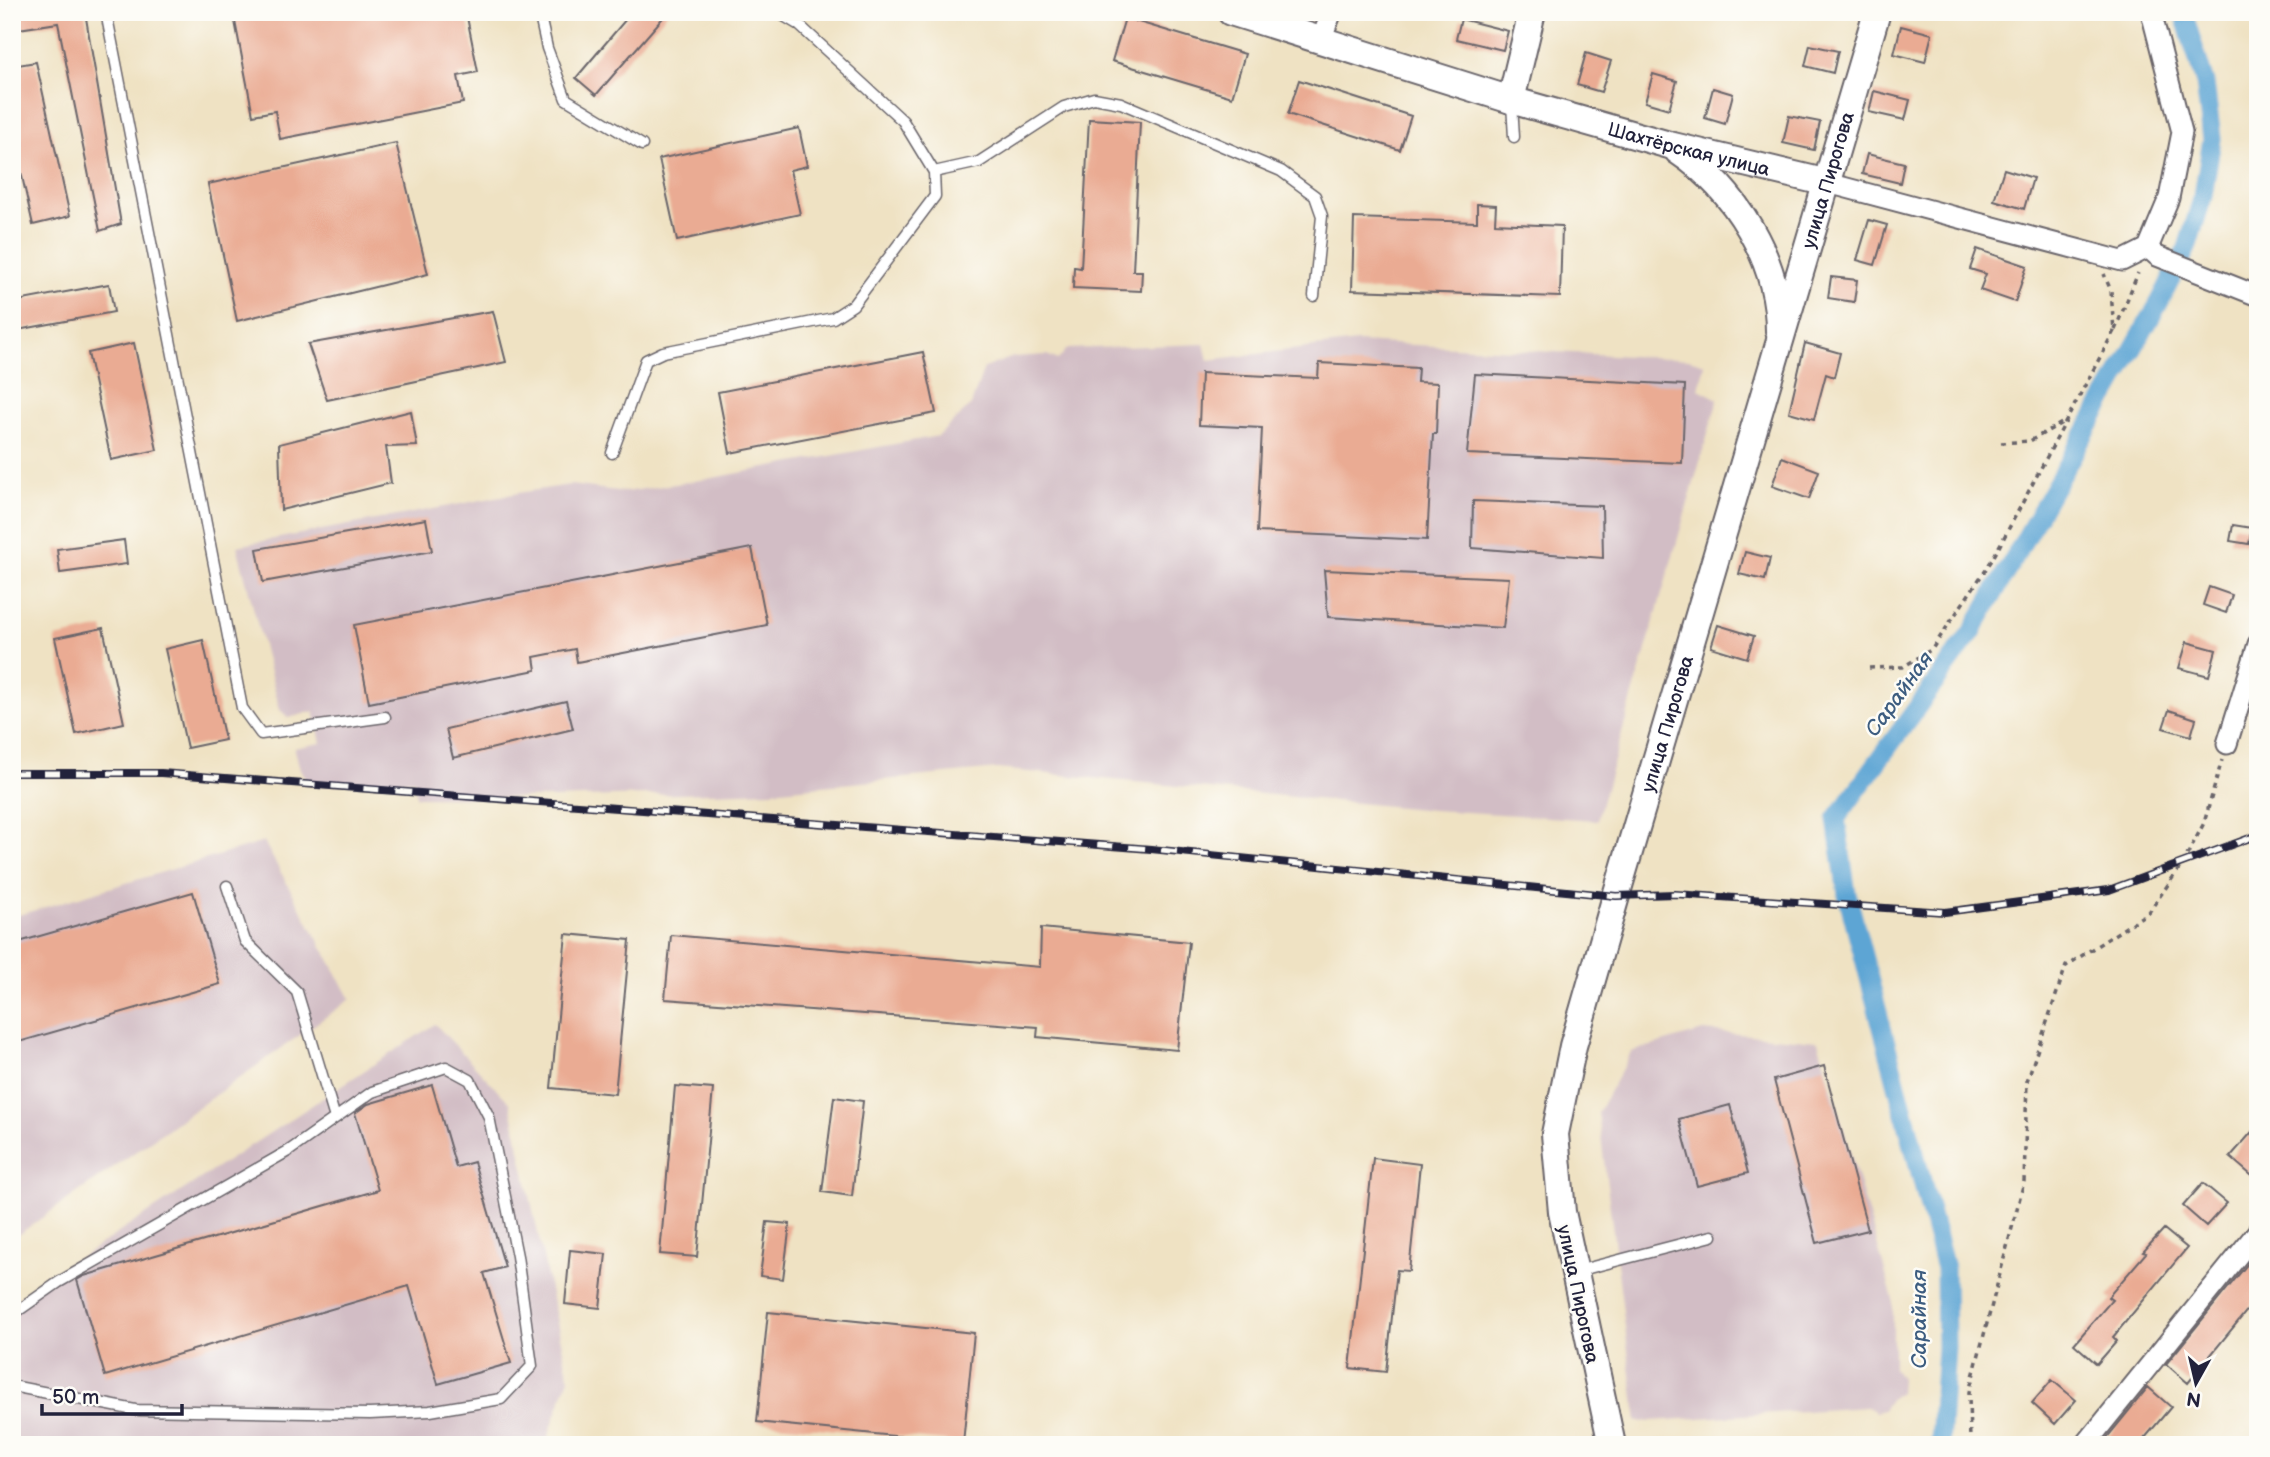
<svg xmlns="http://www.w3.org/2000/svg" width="2270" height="1457" viewBox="0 0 2270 1457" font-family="'Balsamiq Sans',sans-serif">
	<rect width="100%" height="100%" fill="#fdfcf7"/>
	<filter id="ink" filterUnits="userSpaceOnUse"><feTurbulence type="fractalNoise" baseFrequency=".0143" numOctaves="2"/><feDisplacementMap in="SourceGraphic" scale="14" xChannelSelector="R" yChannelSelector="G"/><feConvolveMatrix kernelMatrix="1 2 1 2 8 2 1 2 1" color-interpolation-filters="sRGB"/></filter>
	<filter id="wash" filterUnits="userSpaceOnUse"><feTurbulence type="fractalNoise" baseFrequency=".00686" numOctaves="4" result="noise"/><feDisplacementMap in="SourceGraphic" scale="28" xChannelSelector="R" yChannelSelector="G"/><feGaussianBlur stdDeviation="1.57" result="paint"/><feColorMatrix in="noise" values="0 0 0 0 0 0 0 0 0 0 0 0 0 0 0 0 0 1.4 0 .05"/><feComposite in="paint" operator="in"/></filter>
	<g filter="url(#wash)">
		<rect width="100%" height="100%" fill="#efe2c3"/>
		<path fill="#d2bdc5" d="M1357 342 1689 359 1705 364 1699 389 1718 399 1597 820 1432 810 997 769 771 791 554 798 416 797 415 780 308 783 300 769 294 748 321 743 314 711 289 718 280 710 237 546 524 492 570 485 625 492 707 479 938 436 971 405 984 368 1013 357 1047 355 1058 360 1067 349 1204 344 1208 360Z
			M264 842 351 999 12 1239V917Z
			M435 1024 510 1103 569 1378 545 1445H12V1303Z
			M1703 1031 1818 1041 1893 1299V1368L1901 1378 1900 1392 1891 1398 1883 1410 1875 1412 1867 1407 1637 1422 1598 1113 1631 1052Z"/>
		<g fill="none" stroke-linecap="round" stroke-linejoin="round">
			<path stroke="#5da5d4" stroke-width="19" d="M1940 1445 1946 1347 1945 1268 1847 894 1836 819 1972 632 2159 303 2187 248 2203 196 2212 139 2205 83 2183 12"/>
		</g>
		<g id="blocks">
			<path fill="#eaab93" d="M12 12H85L121 224 100 231 58 23 12 30Z
				M251 12H466L478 72 458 76 463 103 280 139 275 111 253 115 234 16Z
				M632 12H668L596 95 576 78Z
				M1125 18 1245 54 1232 97 1112 61Z
				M1461 19 1508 31 1503 50 1456 39Z
				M1901 26 1932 34 1925 62 1894 54Z
				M1810 45 1838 51 1833 73 1805 66Z
				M1586 53 1611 61 1601 92 1577 85Z
				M36 62 70 216 33 225 12 132V66Z
				M1653 74 1677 81 1669 109 1645 102Z
				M1299 80 1411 116 1400 150 1288 114Z
				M1713 88 1733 94 1725 124 1705 118Z
				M1874 91 1910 100 1905 120 1869 112Z
				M1789 116 1820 122 1814 150 1783 143Z
				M1089 119 1140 122 1133 271H1142L1141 291 1073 288 1074 267 1081 268Z
				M799 128 807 166 790 170 800 214 677 241 659 159Z
				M396 143 428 274 237 321 208 184Z
				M1867 154 1904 163 1900 183 1862 174Z
				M2004 169 2033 178 2024 209 1994 200Z
				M1477 204 1496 205 1495 223 1562 226 1560 297 1352 290 1354 218 1477 222Z
				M1869 220 1887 225 1875 265 1857 260Z
				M1977 249 2027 266 2015 302 1980 290 1986 274 1970 269Z
				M1831 277 1857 280 1854 302 1828 298Z
				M109 284 114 312 12 331V302Z
				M493 311 506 362 327 400 308 344Z
				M134 343 157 450 111 460 88 353Z
				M1805 343 1840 353 1834 377 1826 374 1814 419 1789 412Z
				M923 352 936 413 730 453 718 392Z
				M1319 363 1418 368 1417 382 1438 383 1436 434H1433L1427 540 1257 532 1262 428 1199 425 1201 373 1318 378Z
				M1475 374 1685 385 1682 463 1467 454Z
				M411 411 417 446 386 447 391 483 281 510 279 444Z
				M1782 457 1819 471 1809 499 1772 486Z
				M1473 501 1602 506 1603 558 1472 548Z
				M426 519 432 551 263 582 257 549Z
				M2233 525 2252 528 2249 544 2230 541Z
				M124 540 127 564 60 573 57 549Z
				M752 548 767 625 577 662 575 649 534 657 536 670 369 703 354 625Z
				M1745 552 1770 558 1765 580 1739 574Z
				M1324 570 1509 578 1503 628 1328 617Z
				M2209 587 2232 595 2226 613 2203 605Z
				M1718 625 1754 636 1747 658 1711 647Z
				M103 628 124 723 76 734 55 638Z
				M203 640 225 740 187 748 165 649Z
				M2187 642 2216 650 2209 676 2179 668Z
				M566 701 573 729 453 758 446 729Z
				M2169 710 2196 719 2191 736 2163 728Z
				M193 892 220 984 12 1044V944Z
				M1041 928 1189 942 1177 1050 1037 1037 1038 1027 665 999 671 935 1040 967Z
				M566 934 630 940 615 1094 551 1088Z
				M1824 1066 1868 1230 1817 1243 1774 1080Z
				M432 1085 456 1167 474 1162 505 1267 484 1273 511 1363 438 1384 409 1286 105 1376 77 1280 84 1276 378 1190 355 1113 368 1104Z
				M675 1086 713 1089 697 1257 660 1254Z
				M834 1097 863 1101 852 1196 822 1192Z
				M1730 1105 1748 1173 1697 1186 1679 1119Z
				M2258 1125V1181L2230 1157Z
				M1373 1158 1420 1164 1409 1271 1397 1270 1386 1372 1350 1368Z
				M2203 1183 2227 1203 2206 1226 2183 1206Z
				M767 1222 790 1224 783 1279 760 1276Z
				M2164 1229 2187 1248 2113 1337 2117 1341 2097 1364 2074 1344 2112 1300 2108 1297 2146 1253 2143 1252Z
				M570 1250 606 1254 600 1308 565 1304Z
				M2258 1251V1297L2188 1383 2166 1364Z
				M768 1312 974 1333 963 1443 757 1422Z
				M2052 1380 2076 1400 2055 1424 2032 1403Z
				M2148 1387 2171 1407 2139 1445H2101Z"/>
		</g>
	</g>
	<g filter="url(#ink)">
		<use href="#blocks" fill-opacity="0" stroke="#6a656b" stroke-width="2"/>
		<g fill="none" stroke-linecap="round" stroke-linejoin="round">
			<defs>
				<path id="lane" d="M106 12 242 708 261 734 385 717
					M539 12 547 48 566 99 642 145
					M1512 104 1514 137
					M934 172 979 162 1064 107 1094 98 1121 103 1281 171 1315 196 1322 216 1314 296
					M612 453 646 360 663 352 833 318 853 305 935 196 934 172 903 121 799 25 777 12
					M227 886 245 941 297 992 335 1118
					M1577 1271 1712 1236
					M12 1315 59 1282 290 1150 372 1092 446 1067 470 1080 489 1117 517 1256 532 1366 501 1399 430 1411 370 1414 135 1410 12 1386"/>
				<path id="street" d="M1321 39 1332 12
					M1828 183 2122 261 2148 248
					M2148 248 2169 198 2182 132 2151 12
					M2148 248 2157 256 2258 296
					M2227 744 2258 644
					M2085 1445 2258 1231"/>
				<g id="secondary">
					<path id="s1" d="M1231 12 1511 100 1669 145 1828 183"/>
					<path d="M1511 100 1532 12"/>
					<path d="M1678 151C1736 190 1779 260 1779 331"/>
					<path id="s2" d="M1612 1445 1562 1212 1555 1134 1573 1046 1616 896 1877 12"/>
				</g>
			</defs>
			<use href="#lane" stroke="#6a656b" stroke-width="13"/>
			<use href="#street" stroke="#6a656b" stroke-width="23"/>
			<use href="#secondary" stroke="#6a656b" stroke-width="30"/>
			<path stroke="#6a656b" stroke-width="3.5" stroke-dasharray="5 5" stroke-linecap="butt" d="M2115 330 2138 273
				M2001 443 2030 441 2067 420
				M1869 668 1903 667 1932 649 1992 560 2114 331 2111 291 2104 274
				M1970 1445 1969 1392 2024 1182 2027 1081 2066 966 2149 912 2183 863 2204 823 2222 760"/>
			<use href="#lane" stroke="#fff" stroke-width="10"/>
			<use href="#street" stroke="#fff" stroke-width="19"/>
			<use href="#secondary" stroke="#fff" stroke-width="26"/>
			<defs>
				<path id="rail" d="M12 773H161L1151 849 1616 896 1675 894 1945 912 2109 890 2258 835"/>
			</defs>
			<use href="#rail" stroke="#22223b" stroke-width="8"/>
			<use href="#rail" stroke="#fdfcf7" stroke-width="5" stroke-dasharray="16" stroke-linecap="butt"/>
		</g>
	</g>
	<g text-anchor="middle" stroke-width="5" stroke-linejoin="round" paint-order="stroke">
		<g font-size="19" fill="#22223b" stroke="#fdfcf7">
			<text dy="7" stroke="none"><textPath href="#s1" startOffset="478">Шахтёрская улица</textPath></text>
			<text dy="7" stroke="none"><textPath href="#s2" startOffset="1309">улица Пирогова</textPath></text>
			<text dy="7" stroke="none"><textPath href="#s2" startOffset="742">улица Пирогова</textPath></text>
			<text transform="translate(1579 1294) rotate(78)" y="7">улица Пирогова</text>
		</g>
		<g font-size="21" font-style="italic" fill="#3d5d80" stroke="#fdfcf7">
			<text transform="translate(1899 694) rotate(-54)" y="7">Сарайная</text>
			<text transform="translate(1919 1319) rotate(-90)" y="7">Сарайная</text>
		</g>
	</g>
	<rect width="2270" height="1457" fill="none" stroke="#fdfcf7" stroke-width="42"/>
	<g transform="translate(2196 1383) rotate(188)" stroke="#fdfcf7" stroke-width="5" paint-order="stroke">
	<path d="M0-5L12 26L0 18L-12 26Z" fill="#22223b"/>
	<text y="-10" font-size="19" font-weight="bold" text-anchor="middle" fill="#22223b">N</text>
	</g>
	<path d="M42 1404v10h140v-10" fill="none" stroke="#22223b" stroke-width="3.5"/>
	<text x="52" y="1404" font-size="21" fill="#22223b" stroke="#fdfcf7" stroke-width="5" paint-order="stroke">50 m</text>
</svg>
